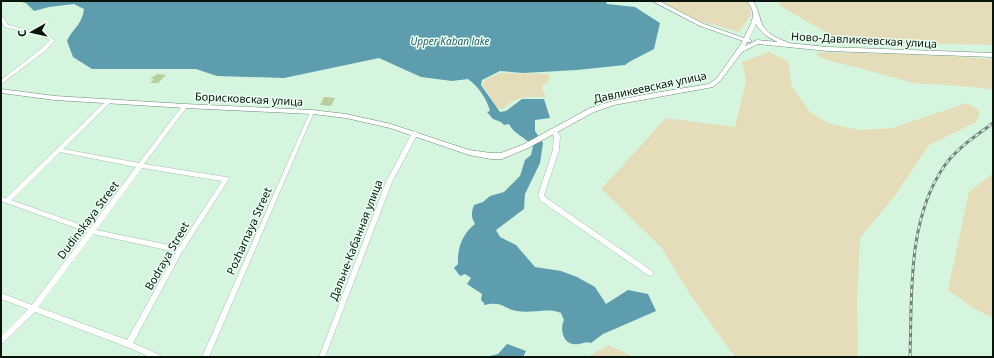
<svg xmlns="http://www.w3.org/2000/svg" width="994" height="358" viewBox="0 0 994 358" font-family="'Noto Sans',sans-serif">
	<rect width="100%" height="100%" fill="#d5f5df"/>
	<path fill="#e5ddba" d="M661 1H745L750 5 751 15 739 32 699 21Z
		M779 1H993V45L843 42 780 6Z
		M769 52 788 61 792 87 810 112 830 124 860 130 892 128 967 103 976 108 980 112 976 122 929 145 894 197 860 238 857 300 858 357H735L691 296 662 248 601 189 666 118 735 127 746 81 742 62Z
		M819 52 926 55 993 59V90L975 87 913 83 859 68 826 60 816 55Z
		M503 73 549 74 548 83 541 86 546 97C527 97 517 95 503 109H498L482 84C487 77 495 75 503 73Z
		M993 173V318L973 308 948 290 969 192Z
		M608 345 630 355V357H587Z"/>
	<path fill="#5d9dae" d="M18 1H606L607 4 635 7 660 23 654 49 629 62 625 65 577 70 523 73 500 71 482 80 481 85 500 112 506 111 522 99H544L550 118 535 120V131L543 143 540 163 525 194 524 209 496 230 500 237 516 245 535 267 561 271 577 277 595 287 606 304 628 290 648 294 656 311 603 334 591 343C586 341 584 343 579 344 564 347 559 331 564 320L561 313C547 307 532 314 517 311 502 308 503 301 484 305V303L481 300 482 294 467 284 471 278 465 274 460 276 454 268 458 264C457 248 463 233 475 224 471 217 471 213 474 205L483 202 490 196 504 192 520 176 525 160 531 155 533 146C525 137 514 134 509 124L504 125 501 122 493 119 487 112 490 111C487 99 478 86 468 79L452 81 421 77 379 58 284 78 217 76 196 69H92L73 57 67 41C73 28 82 25 84 9L74 4 49 7 34 11 26 3Z
		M507 344 526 351 523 357H486L498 354Z"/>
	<path fill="#bace9c" d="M157 74 166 75 158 83H150L154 79H150Z
		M324 97 335 98 331 106 320 105Z"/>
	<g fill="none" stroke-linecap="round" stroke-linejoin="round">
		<defs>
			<path id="minor" d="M1 16H2L8 25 41 33 55 40 45 51 1 84V80L41 49 50 40 38 35 5 27 1 21Z
				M109 99 111 100V102L63 149 139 163 183 105H187V107L144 164 226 177H228L229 179 182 252 133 343 160 355 161 357H150L127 347 35 312 3 343 1 344V336L28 309 1 299V293L32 305 87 232 1 201V197L6 198 107 100ZM60 152 136 167 90 228 11 200ZM142 168 222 181 179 247 96 230ZM93 234 176 252 127 340 38 307Z
				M312 110 314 112 209 357H202L310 112Z
				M554 129 556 130 560 136 559 150 544 195 545 197 652 271 653 273 652 275 650 276 648 275 541 201 538 195 553 150 554 136 551 131Z
				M415 131 418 133 392 182 325 357H319L386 182 412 133Z"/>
			<path id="tertiary" d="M652 1H659L704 24 744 38C750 24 759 15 747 1H753C757 7 758 12 760 18 763 32 774 37 787 42L788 43 828 47 993 53V57L828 51 758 44 742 52 721 80 713 87 614 105 594 112 528 148 502 159H491L469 155 390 128 346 118 312 114 185 108 55 100 1 93V89L55 96 185 104 312 110 346 114 391 124 469 150 491 153H501L524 144 590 108 613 101 648 94 709 84 717 78 743 41 700 26ZM756 24C761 33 768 38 778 42L757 40 745 46 747 42H751L752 41 749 39Z"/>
		</defs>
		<use href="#minor" stroke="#6e8b78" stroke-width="0.5"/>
		<use href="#tertiary" stroke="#6e8b78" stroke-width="1"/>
		<use href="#minor" fill="#fff" fill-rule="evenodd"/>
		<use href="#tertiary" fill="#fff" fill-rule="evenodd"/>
		<defs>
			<path id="rail" d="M910 357C912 294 907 219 945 165 957 148 976 136 993 123"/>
		</defs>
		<use href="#rail" stroke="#708677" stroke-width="3"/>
		<use href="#rail" stroke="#ebfff1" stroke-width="1.5" stroke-dasharray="4" stroke-linecap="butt"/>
	</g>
	<g text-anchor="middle" stroke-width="3" stroke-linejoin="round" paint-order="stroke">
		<g font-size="10" font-style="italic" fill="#265c69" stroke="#ebfff1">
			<text x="450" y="45">Upper Kaban lake</text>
		</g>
		<g font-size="11" fill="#09140d" stroke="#ebfff1">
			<text transform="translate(864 40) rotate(3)" y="4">Ново-Давликеевская улица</text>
			<text transform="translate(650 87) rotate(-12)" y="4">Давликеевская улица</text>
			<text transform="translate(249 99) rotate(3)" y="4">Борисковская улица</text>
			<text transform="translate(88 220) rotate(-53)" y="4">Dudinskaya Street</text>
			<text transform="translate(249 231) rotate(-66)" y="4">Pozharnaya Street</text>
			<text transform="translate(356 240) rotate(-69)" y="4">Дальне-Кабанная улица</text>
			<text transform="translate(167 256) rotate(-60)" y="4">Bodraya Street</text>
		</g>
	</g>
	<rect width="994" height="358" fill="none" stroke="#09140d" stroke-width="4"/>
	<g transform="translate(32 32) rotate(262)" stroke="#ebfff1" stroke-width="3" paint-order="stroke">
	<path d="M0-3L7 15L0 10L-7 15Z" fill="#09140d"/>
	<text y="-6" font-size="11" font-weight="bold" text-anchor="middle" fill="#09140d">С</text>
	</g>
</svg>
